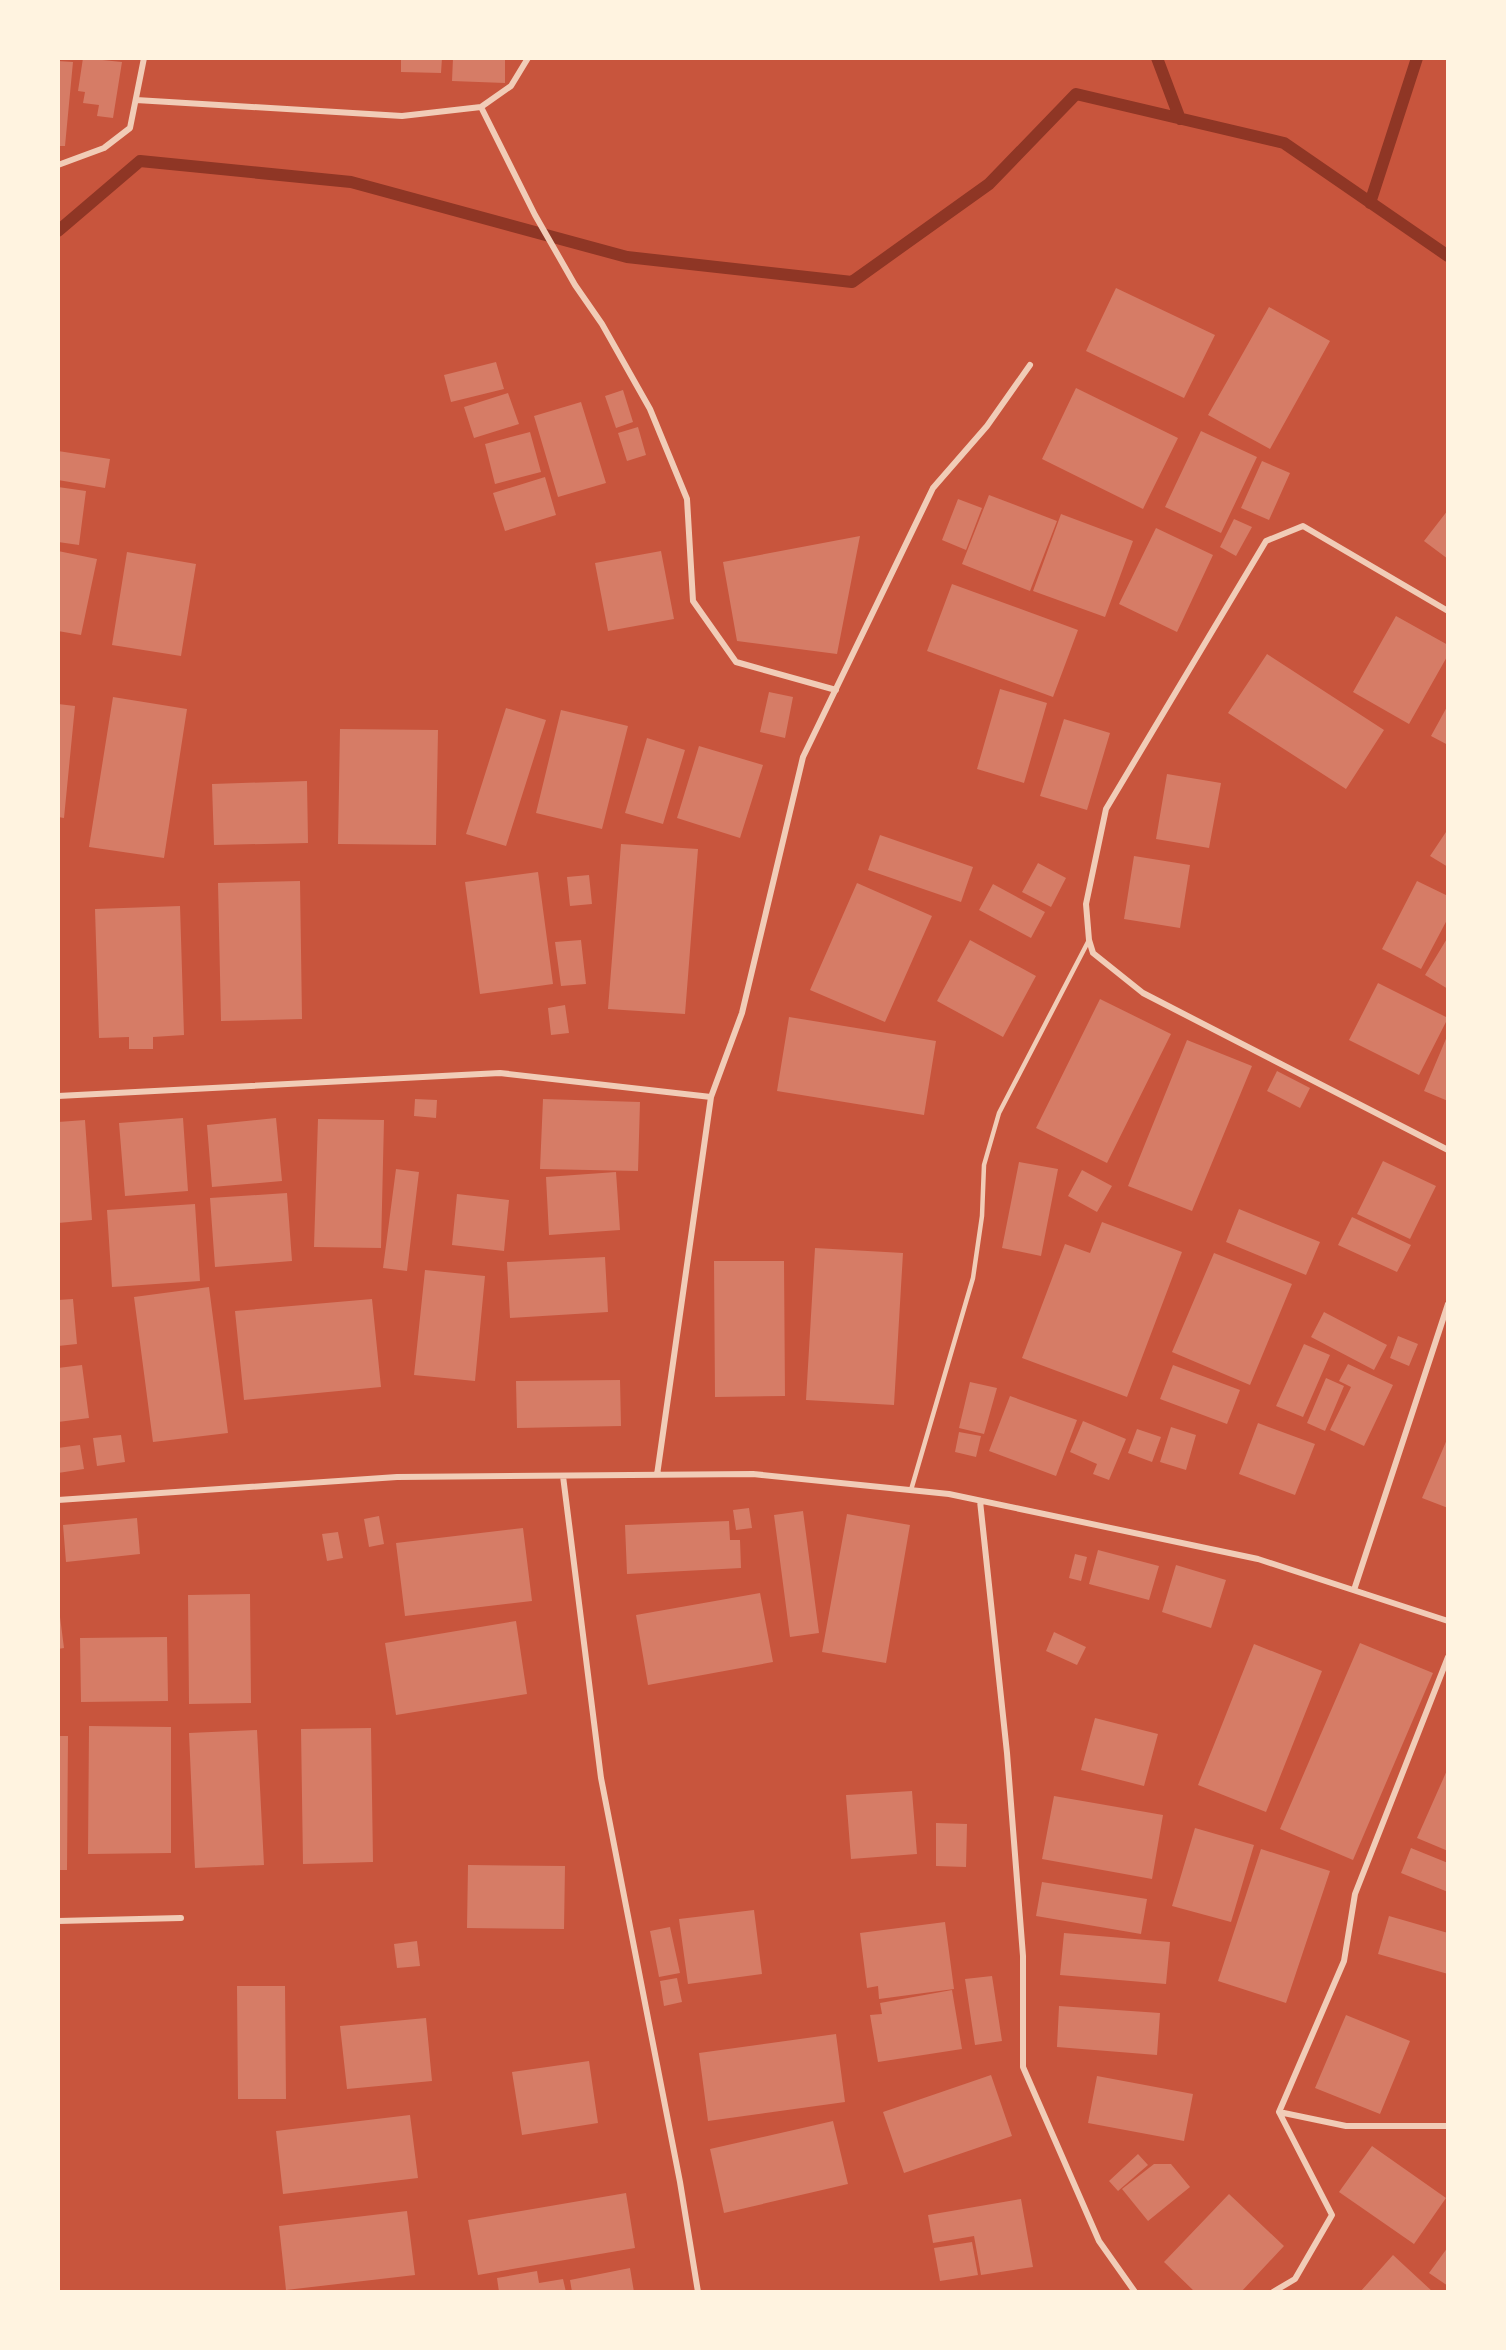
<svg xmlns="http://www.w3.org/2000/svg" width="1506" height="2350" viewBox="0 0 1506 2350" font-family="Montserrat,sans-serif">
	<rect width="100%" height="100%" fill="#c8553d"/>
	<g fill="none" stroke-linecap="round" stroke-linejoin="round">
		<path stroke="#8f3625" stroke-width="12" d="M1157 58 1180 119
			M1370 203 1417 58
			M58 231 140 161 351 182 627 257 852 282 989 184 1076 94 1284 143 1448 256"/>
	</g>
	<path fill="#d67c66" d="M83 58 122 62 113 118 97 116 99 105 83 103 85 92 78 91Z
		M401 58H442L441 73 401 72Z
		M453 58H505V83L452 81Z
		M58 61 73 62 65 146H58Z
		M1116 288 1215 335 1184 398 1086 351Z
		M1269 307 1330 341 1270 449 1208 415Z
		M496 362 504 389 451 402 444 375Z
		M1076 388 1178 438 1143 509 1042 459Z
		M623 390 633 422 616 428 605 396Z
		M508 393 519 424 474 438 464 407Z
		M581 402 606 483 558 497 534 416Z
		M638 427 646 455 627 461 618 433Z
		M1201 431 1257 457 1221 533 1165 507Z
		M530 432 541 472 495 484 485 444Z
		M58 451 110 459 105 488 58 480Z
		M1262 461 1290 473 1269 520 1241 508Z
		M545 477 556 515 505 531 493 493Z
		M58 487 86 491 79 545 58 542Z
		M989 495 1057 521 1030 591 962 564Z
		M958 499 982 508 966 550 942 540Z
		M1448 510V559L1424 541Z
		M1061 514 1133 541 1105 617 1033 591Z
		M1234 519 1252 527 1236 556 1220 547Z
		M1156 528 1213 555 1177 632 1119 604Z
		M860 536 837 654 737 641 723 562Z
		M58 551 97 559 81 635 58 631Z
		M661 551 674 619 608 631 595 563Z
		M127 552 196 564 181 656 112 645Z
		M952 584 1078 630 1053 697 927 651Z
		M1396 616 1448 645V655L1409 724 1353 692Z
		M1267 654 1384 730 1346 789 1228 713Z
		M1000 689 1047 703 1024 783 977 769Z
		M769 692 793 697 785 738 760 732Z
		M113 697 187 709 164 858 89 847Z
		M58 704 75 706 64 818 58 817Z
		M1448 705V745L1431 736Z
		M506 708 546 720 506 846 466 834Z
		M561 710 628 726 602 829 536 813Z
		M1064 719 1110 733 1087 810 1040 796Z
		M340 729 438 730 436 845 338 844Z
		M647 738 685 750 663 824 625 813Z
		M699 746 763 765 740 838 677 818Z
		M1167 774 1221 783 1209 848 1156 839Z
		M307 781 308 843 214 845 212 784Z
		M1448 829V867L1430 856Z
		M880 835 973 867 961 902 868 870Z
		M621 844 698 849 685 1014 608 1009Z
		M1134 856 1190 865 1180 928 1124 919Z
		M1038 863 1066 878 1051 907 1022 892Z
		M538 872 553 984 480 994 465 882Z
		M589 875 592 904 570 906 567 877Z
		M300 881 302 1019 221 1021 218 883Z
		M1417 881 1448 896V918L1421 969 1382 949Z
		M857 883 932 916 885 1022 810 990Z
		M993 884 1045 912 1031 938 979 910Z
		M180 906 184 1035 153 1037V1049H129V1037L99 1038 95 909Z
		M1448 937V989L1425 975Z
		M581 940 586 984 561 986 555 942Z
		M970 940 1036 976 1003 1037 937 1001Z
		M1378 983 1448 1018 1419 1075 1349 1040Z
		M1100 999 1171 1034 1107 1163 1036 1128Z
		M565 1005 569 1033 551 1035 548 1008Z
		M789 1017 936 1041 924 1115 777 1091Z
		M1448 1034V1101L1424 1091Z
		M1187 1040 1252 1066 1192 1211 1128 1186Z
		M1277 1071 1310 1088 1300 1108 1267 1091Z
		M415 1099 437 1100 436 1118 414 1116Z
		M543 1099 640 1102 638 1171 540 1169Z
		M183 1118 188 1191 125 1196 119 1123Z
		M276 1118 282 1181 212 1187 207 1125Z
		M318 1119 384 1120 381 1248 314 1247Z
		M85 1120 92 1220 58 1223V1122Z
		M1383 1161 1436 1186 1410 1239 1357 1214Z
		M1019 1162 1058 1169 1041 1256 1002 1248Z
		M396 1169 419 1172 407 1271 383 1268Z
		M1082 1170 1112 1186 1097 1212 1068 1196Z
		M616 1172 620 1230 549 1235 546 1177Z
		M287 1193 292 1261 215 1267 210 1198Z
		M457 1194 509 1200 504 1251 452 1245Z
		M195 1204 200 1281 112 1287 107 1210Z
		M1239 1209 1320 1242 1306 1275 1226 1242Z
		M1352 1217 1411 1245 1397 1272 1338 1245Z
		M1102 1222 1182 1252 1127 1397 1022 1358 1065 1244 1090 1253Z
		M815 1248 903 1253 894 1405 806 1400Z
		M1214 1253 1292 1284 1250 1385 1172 1352Z
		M605 1257 608 1312 510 1318 507 1262Z
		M714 1261H784L785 1396 715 1397Z
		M425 1270 485 1276 475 1381 414 1375Z
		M209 1287 228 1433 153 1442 134 1297Z
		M73 1299 77 1344 58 1346V1300Z
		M372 1299 381 1387 244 1400 235 1311Z
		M1324 1312 1387 1345 1374 1370 1311 1337Z
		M1398 1336 1418 1344 1409 1366 1390 1358Z
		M1304 1344 1330 1355 1303 1417 1276 1406Z
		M1348 1364 1393 1385 1364 1446 1330 1430 1351 1387 1339 1381Z
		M82 1365 89 1418 58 1422V1368Z
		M1173 1365 1240 1390 1227 1424 1160 1399Z
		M1326 1378 1344 1386 1325 1431 1307 1423Z
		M620 1380 621 1426 517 1428 516 1381Z
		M970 1382 997 1388 984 1434 959 1428Z
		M1010 1396 1077 1420 1056 1476 989 1451Z
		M1083 1421 1126 1439 1109 1480 1093 1474 1097 1464 1070 1452Z
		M1258 1423 1315 1444 1295 1495 1239 1474Z
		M1171 1427 1196 1435 1186 1470 1160 1462Z
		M1137 1429 1161 1437 1152 1462 1128 1453Z
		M959 1432 981 1436 976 1457 955 1452Z
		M121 1435 125 1462 97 1466 93 1438Z
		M1448 1437V1508L1422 1498Z
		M80 1445 84 1469 58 1473V1448Z
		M749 1508 752 1528 736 1530 733 1510Z
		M803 1511 819 1633 790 1637 774 1515Z
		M847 1514 910 1525 886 1663 822 1652Z
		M379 1516 384 1544 369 1547 364 1519Z
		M137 1518 140 1554 66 1562 63 1525Z
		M729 1521 730 1540H740L741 1568 627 1574 625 1525Z
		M523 1528 532 1601 405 1616 396 1543Z
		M338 1532 343 1558 327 1561 322 1534Z
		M1098 1550 1159 1566 1149 1600 1089 1584Z
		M1075 1554 1087 1557 1081 1581 1069 1578Z
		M1176 1565 1226 1580 1211 1628 1162 1612Z
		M760 1593 773 1662 648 1685 636 1615Z
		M250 1594 251 1703 189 1704 188 1595Z
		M58 1617H60L64 1648 58 1649Z
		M516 1621 527 1694 396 1715 385 1643Z
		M1054 1632 1086 1647 1077 1665 1046 1651Z
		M167 1637 168 1701 81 1702 80 1638Z
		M1360 1643 1433 1673 1353 1860 1280 1829Z
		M1254 1644 1322 1671 1266 1812 1198 1785Z
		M1095 1718 1158 1734 1144 1786 1081 1770Z
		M89 1726 171 1727V1853L88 1854Z
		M371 1728 373 1862 303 1864 301 1729Z
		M257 1730 264 1865 195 1868 189 1733Z
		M58 1736H68L67 1870H58Z
		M1448 1768V1851L1417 1838Z
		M912 1791 917 1854 851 1859 846 1795Z
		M1054 1796 1163 1815 1152 1879 1042 1859Z
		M936 1823 967 1824 966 1867 936 1866Z
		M1195 1828 1254 1845 1231 1922 1172 1906Z
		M1411 1848 1448 1863V1892L1401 1873Z
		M1261 1849 1330 1871 1286 2003 1218 1981Z
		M468 1865 565 1866 564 1929 467 1928Z
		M1042 1882 1147 1899 1141 1934 1036 1916Z
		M754 1910 762 1974 688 1984 679 1919Z
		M1389 1916 1448 1933V1974L1378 1954Z
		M945 1922 954 1989 879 1999 878 1986 867 1988 860 1933Z
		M670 1927 680 1973 659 1977 650 1931Z
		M1064 1933 1170 1942 1166 1984 1060 1975Z
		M417 1941 420 1966 397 1968 394 1944Z
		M992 1976 1002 2041 975 2045 965 1979Z
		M677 1978 682 2002 664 2006 660 1981Z
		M237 1986H285L286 2099H238Z
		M952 1990 962 2049 878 2062 870 2015 882 2014 880 2003Z
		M1059 2006 1160 2013 1157 2055 1057 2047Z
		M1346 2015 1410 2041 1380 2114 1315 2088Z
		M426 2018 432 2081 347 2089 340 2026Z
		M836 2034 845 2102 708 2121 699 2053Z
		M589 2061 598 2123 522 2135 512 2072Z
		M991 2075 1012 2136 904 2173 883 2112Z
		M1097 2076 1193 2094 1184 2141 1088 2123Z
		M410 2115 418 2178 283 2194 276 2131Z
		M833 2121 848 2184 724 2213 710 2149Z
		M1372 2146 1446 2198 1414 2244 1339 2192Z
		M1138 2154 1148 2165 1118 2191 1109 2181Z
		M1154 2164H1171L1190 2187 1148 2221 1122 2189Z
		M626 2193 635 2248 478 2275 468 2220Z
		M1229 2194 1284 2246 1241 2292H1195L1164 2262Z
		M1021 2199 1033 2267 981 2275 974 2236 933 2243 928 2215Z
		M407 2211 415 2275 286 2290 279 2226Z
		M972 2242 978 2275 940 2281 934 2248Z
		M1448 2247V2286L1429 2273Z
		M1393 2255 1433 2292H1360Z
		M630 2268 634 2292H572L570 2280Z
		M537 2271 539 2283 563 2279 566 2292H499L497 2278Z"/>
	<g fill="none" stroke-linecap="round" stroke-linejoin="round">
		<path stroke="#f1ccb7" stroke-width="4.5" d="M911 1490 973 1278 982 1216 984 1165 999 1113 1089 940"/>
		<path stroke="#f1ccb7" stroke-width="6" d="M136 100 402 116 481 107 511 86 528 58
			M481 107 535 215 575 285 602 324 650 409 687 499 693 601 736 662 836 690
			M58 165 104 148 130 128 144 58
			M1448 611 1303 526 1266 541 1106 809 1086 904 1089 940 1093 953 1143 993 1448 1150
			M58 1096 500 1073 711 1097
			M657 1475 711 1097 742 1013 803 757 933 488 987 426 1030 365
			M563 1476 601 1778 680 2182 698 2292
			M58 1500 397 1477 753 1474 949 1494 1258 1559 1448 1621
			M980 1501 1007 1753 1023 1956V2067L1099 2241 1135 2292
			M1354 1590 1448 1304
			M58 1921 181 1918
			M1279 2112 1346 2126H1448
			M1273 2292 1295 2279 1332 2215 1279 2112 1344 1961 1355 1894 1448 1657"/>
	</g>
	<rect width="1506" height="2350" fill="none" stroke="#fff3e0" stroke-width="120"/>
</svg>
